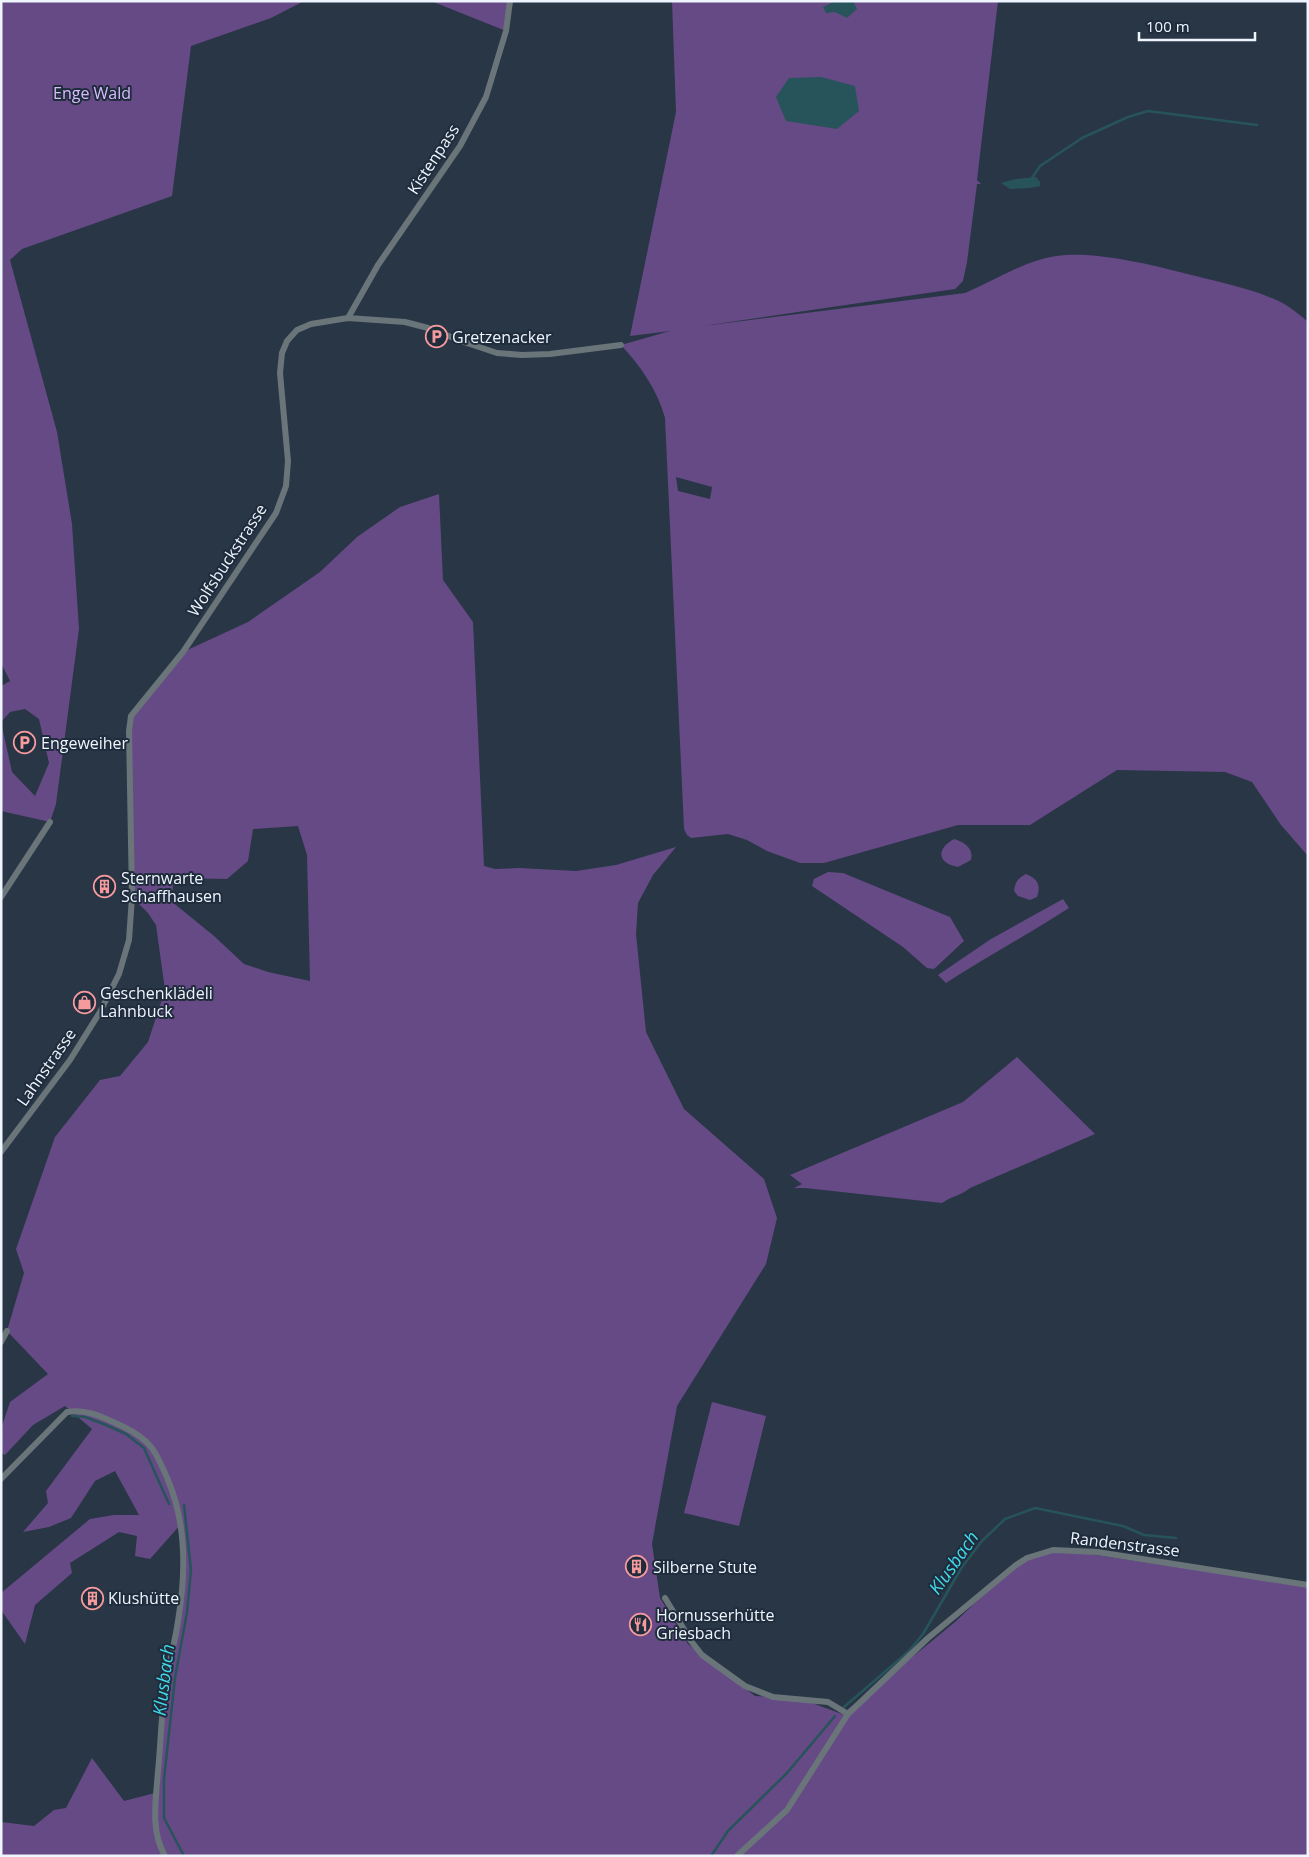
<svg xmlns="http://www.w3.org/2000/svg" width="1309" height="1857" viewBox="0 0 1309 1857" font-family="'Open Sans',sans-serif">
	<rect width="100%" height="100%" fill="#293646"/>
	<path fill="#664a86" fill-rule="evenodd" d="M1 1H304L271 18 191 46 172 196 22 249 10 260 57 432 72 524 79 629 56 804 50 822 1 811V686L10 681 1 663ZM25 709 39 719 49 763 35 796 12 772 1 722 10 712Z
		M431 1H510L506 31Z
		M672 1H998L977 180 981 184H977L967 262 963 281 955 289 703 326 965 293C995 280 1024 261 1056 256 1096 250 1156 266 1196 276 1226 284 1259 290 1286 305 1294 310 1301 316 1308 322V856L1281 825 1252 782 1225 772 1117 770 1030 825H958L824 863H800L767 851 747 840 728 834 691 838 687 835 684 829 665 418C657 389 641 367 621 345L670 331 630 336 676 112ZM676 477 712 487 710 499 678 491Z
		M439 494 443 580 473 622 484 866 495 869 519 868 576 871 616 865 676 847 653 875 638 903 636 934 646 1032 684 1109 764 1179 777 1218 766 1264 677 1406 652 1544 660 1598 688 1644 755 1696 801 1699 842 1714C880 1683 918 1653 955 1622 975 1604 1007 1568 1031 1558 1045 1552 1061 1552 1076 1552L1308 1587V1856H1V1822L34 1826 54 1810 66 1808 92 1758 124 1801 159 1792 162 1722 184 1572 181 1524 150 1559 135 1556 137 1536 119 1532 70 1563 72 1573 35 1605 25 1644 1 1610V1593L90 1519 114 1515H139L115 1471 95 1481 71 1518 49 1527 23 1532 48 1503 46 1491 92 1429 65 1406 33 1425 5 1455 1 1453V1429L10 1402 48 1374 7 1331 24 1273 16 1249 55 1137 100 1080 120 1076 148 1042 165 990 156 925 148 913 132 897 131 716 183 652 248 622 320 572 357 537 400 507ZM298 826 307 855 310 981 268 972 244 964 214 936 171 901 174 878 227 879 248 861 253 829Z
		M954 839C964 842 974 848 971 860L958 867C937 863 936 849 954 839Z
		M828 872 843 873 950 917 964 941 934 969 927 968 903 947 812 886 814 879Z
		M1026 874C1038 879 1041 885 1037 897L1030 900 1018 896 1014 891C1015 882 1018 878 1026 874Z
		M1063 899 1069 908C1029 934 986 957 946 983L938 975 991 939Z
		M1017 1057 1095 1134 970 1188C960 1196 952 1196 942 1203L805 1188H794L802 1184 790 1175 963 1102Z
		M712 1402 766 1416 739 1526 684 1513Z"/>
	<path fill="#27545a" d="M836 1H853L857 9 847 18 835 12 826 13 823 7Z
		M821 77 855 86 859 111 837 129 786 121 776 97 789 78Z
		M1036 177 1040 182V186C1031 189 1020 188 1010 189L1001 183 1015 179Z"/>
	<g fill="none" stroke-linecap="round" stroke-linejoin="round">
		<path stroke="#27545a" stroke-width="2.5" d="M1032 178 1040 166 1082 138 1128 117 1148 111 1257 125
			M72 1416 85 1417 106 1425 126 1434 144 1448 169 1504
			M844 1707 909 1651 923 1634 962 1567 982 1541 1005 1519 1035 1508 1123 1526 1144 1535 1176 1538
			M183 1854 164 1818V1779L175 1678 187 1612 191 1570 184 1505
			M711 1856 728 1831 787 1773 835 1716"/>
		<path stroke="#6a757a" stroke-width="6" d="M348 318 378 265 460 146 486 97 506 31 510 1
			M1 897 50 822
			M1 1152 70 1060 100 1012 119 974 129 940 132 897 129 731 131 716 183 652 276 513 286 486 288 461 280 373 282 353 287 341 297 330 311 324 348 318 405 322 428 328 464 342 497 353 522 355 550 354 621 345
			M1 1342 7 1331
			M1 1479 67 1412C87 1408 106 1419 124 1427 152 1441 156 1452 168 1480 187 1525 186 1574 178 1621 175 1642 169 1663 166 1684 161 1713 161 1742 158 1771 156 1800 150 1830 165 1856
			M665 1598 691 1641 702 1655 745 1686 773 1697 828 1702 848 1714 787 1810 737 1856
			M848 1714 928 1638 1016 1565 1027 1558 1053 1550 1097 1552 1308 1585"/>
	</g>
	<defs>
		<symbol id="parking-ring" viewBox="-11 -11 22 22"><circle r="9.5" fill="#1f2c3c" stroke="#f59b9e" stroke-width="1.5"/><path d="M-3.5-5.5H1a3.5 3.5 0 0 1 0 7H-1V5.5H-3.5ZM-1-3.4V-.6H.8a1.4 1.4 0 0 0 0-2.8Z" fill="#f59b9e"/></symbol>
		<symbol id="building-ring" viewBox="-11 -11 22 22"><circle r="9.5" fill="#1f2c3c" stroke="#f59b9e" stroke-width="1.5"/><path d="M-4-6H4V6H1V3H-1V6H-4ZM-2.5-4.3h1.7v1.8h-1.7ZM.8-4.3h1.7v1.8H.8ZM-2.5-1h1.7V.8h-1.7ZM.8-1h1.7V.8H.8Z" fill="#f59b9e"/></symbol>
		<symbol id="shop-ring" viewBox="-11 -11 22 22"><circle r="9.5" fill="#1f2c3c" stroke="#f59b9e" stroke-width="1.5"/><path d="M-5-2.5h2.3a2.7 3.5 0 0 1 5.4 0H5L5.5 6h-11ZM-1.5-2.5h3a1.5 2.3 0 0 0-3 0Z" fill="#f59b9e"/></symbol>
		<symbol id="restaurant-ring" viewBox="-11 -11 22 22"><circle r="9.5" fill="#1f2c3c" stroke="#f59b9e" stroke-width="1.5"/><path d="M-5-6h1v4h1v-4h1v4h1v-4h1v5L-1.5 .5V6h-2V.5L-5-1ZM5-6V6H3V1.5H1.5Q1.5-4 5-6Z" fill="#f59b9e"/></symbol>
	</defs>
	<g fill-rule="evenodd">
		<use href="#parking-ring" x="424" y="324" width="25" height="25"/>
		<use href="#parking-ring" x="12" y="730" width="25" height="25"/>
		<use href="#building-ring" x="92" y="874" width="25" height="25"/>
		<use href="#shop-ring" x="72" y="990" width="25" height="25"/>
		<use href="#building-ring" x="624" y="1554" width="25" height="25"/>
		<use href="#building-ring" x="80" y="1586" width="25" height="25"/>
		<use href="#restaurant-ring" x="628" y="1612" width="25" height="25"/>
	</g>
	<g text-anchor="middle" stroke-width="4" stroke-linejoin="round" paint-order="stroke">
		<g font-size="16" fill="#d9bcfe" stroke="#1f2c3c">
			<text x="92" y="99">Enge Wald</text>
		</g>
		<g font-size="16" fill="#eff5fe" stroke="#1f2c3c">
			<text transform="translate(433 159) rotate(-57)" y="6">Kistenpass</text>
			<text transform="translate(227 560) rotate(-57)" y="6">Wolfsbuckstrasse</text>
			<text transform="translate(46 1067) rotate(-55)" y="6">Lahnstrasse</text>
			<text transform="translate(1125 1544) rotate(7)" y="6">Randenstrasse</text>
		</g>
		<g font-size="16" fill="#eff5fe" stroke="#1f2c3c" text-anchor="start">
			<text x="452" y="343">Gretzenacker</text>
			<text x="41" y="749">Engeweiher</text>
			<text x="121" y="884">Sternwarte<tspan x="121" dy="18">Schaffhausen</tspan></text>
			<text x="100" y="999">Geschenklädeli<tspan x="100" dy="18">Lahnbuck</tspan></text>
			<text x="653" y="1573">Silberne Stute</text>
			<text x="108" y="1604">Klushütte</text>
			<text x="656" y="1621">Hornusserhütte<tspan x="656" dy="18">Griesbach</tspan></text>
		</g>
		<g font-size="18" font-style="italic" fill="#40daeb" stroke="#1f2c3c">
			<text transform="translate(954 1563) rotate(-55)" y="6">Klusbach</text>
			<text transform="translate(164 1680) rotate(-83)" y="6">Klusbach</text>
		</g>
	</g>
	<rect width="1309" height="1857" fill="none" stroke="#eff5fe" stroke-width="5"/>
	<path d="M1139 32v8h116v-8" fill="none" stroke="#eff5fe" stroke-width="2.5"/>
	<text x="1146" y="32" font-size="15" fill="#eff5fe" stroke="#1f2c3c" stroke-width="4" paint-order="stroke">100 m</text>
</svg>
